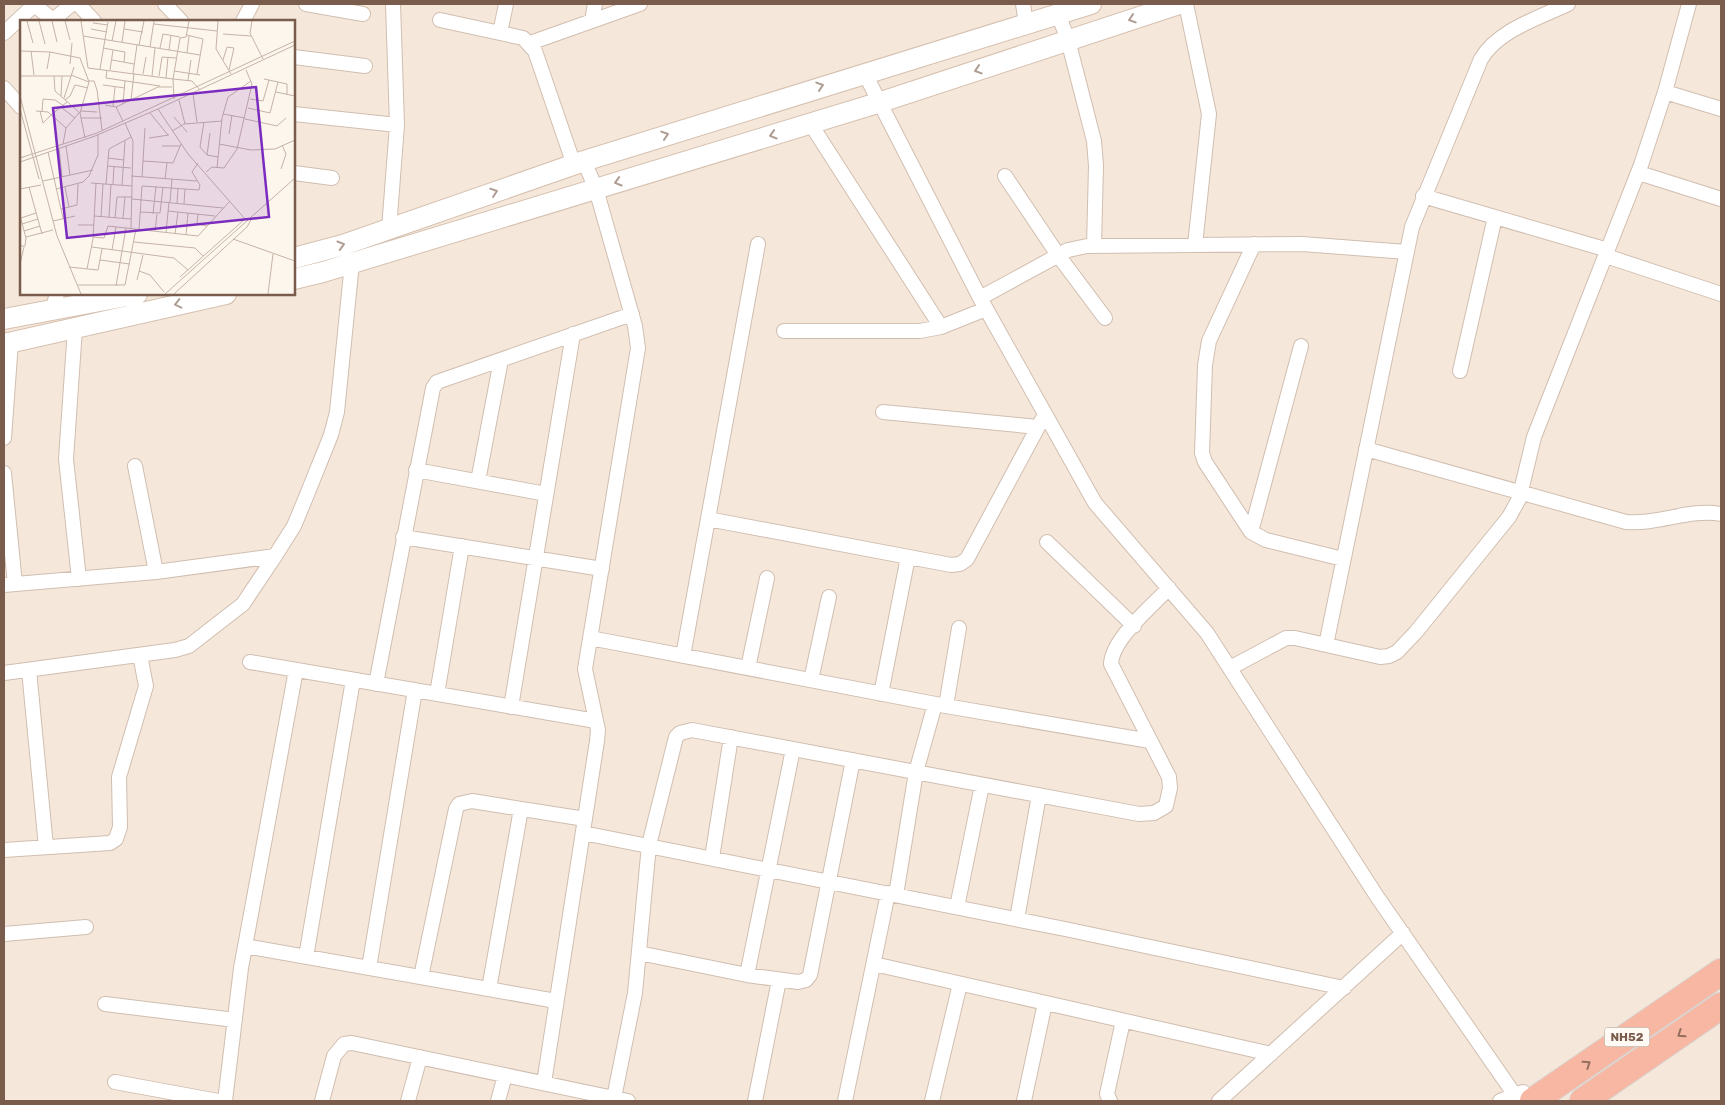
<svg xmlns="http://www.w3.org/2000/svg" width="1725" height="1105" viewBox="0 0 1725 1105" font-family="Rubik,sans-serif">
	<rect width="100%" height="100%" fill="#fdf6ec"/>
	<path fill="#f5e8da" fill-rule="evenodd" d="M4 4H1721V1101H4ZM21 21H294V294H21Z"/>
	<g fill="none" stroke-linecap="round" stroke-linejoin="round">
		<defs>
			<path id="street" d="M78 4 94 21
				M165 4 181 21
				M306 4 363 14
				M1023 4 1026 24
				M1186 4 1209 114 1195 245
				M1058 14 1068 40 1094 141 1096 166 1094 246
				M440 20 523 38 535 51 574 165
				M243 21 252 4
				M592 21 595 4
				M4 33 32 7H37L53 20 72 4
				M500 33 506 4
				M530 43 640 4
				M294 57 365 66
				M864 72 980 298 1095 503 1207 633 1378 898 1519 1101
				M4 88 21 107
				M1665 92 1721 109
				M294 114 397 125
				M810 123 941 327
				M294 173 332 178
				M1639 173 1721 199
				M1005 176 1058 255 1105 318
				M1423 196 1608 250
				M389 229 397 125 393 4
				M1254 244 1209 341 1205 365 1202 453 1205 462 1251 532 1266 540 1343 559
				M1606 256 1721 294
				M980 298 1068 250 1087 246 1302 244 1407 252
				M52 310 57 294
				M75 328 66 459 79 579
				M784 331H920L941 327 986 309
				M1460 371 1495 217
				M883 412 1038 427
				M4 438 11 342
				M1366 449 1626 522C1658 525 1690 508 1721 514
				M135 466 156 572
				M416 470 546 494
				M4 473 15 584
				M478 481 501 360
				M708 519 951 565 960 564 967 559 1045 414
				M1251 532 1301 346
				M403 537 602 569
				M1047 542 1134 626
				M4 585 156 572 275 556
				M590 638 946 706 1150 741
				M1326 645 1412 227 1481 59C1498 30 1539 18 1568 4
				M683 656 758 244
				M250 662 596 721
				M748 668 767 578
				M1230 668 1286 638H1295L1380 657 1389 656 1397 652 1416 632 1509 517 1519 499 1534 437 1641 165 1665 92 1689 4
				M29 670 46 847
				M4 673 175 650 189 646 243 604 275 556 294 526 304 502 331 435 337 412 352 263
				M811 680 829 597
				M376 684 433 388 437 382 632 314
				M437 694 462 546
				M881 694 908 557
				M946 706 959 628
				M511 707 573 334
				M583 833 1065 929 1344 988
				M4 850 110 843 116 839 120 827 119 777 146 686 140 655
				M712 858 731 737
				M896 895 916 772 935 704
				M957 907 982 785
				M1017 919 1039 795
				M4 934 86 927
				M245 946 556 1001
				M639 953 747 975 798 982 806 980 810 975 853 760
				M306 957 353 680
				M874 964 1271 1054
				M369 968 415 690
				M747 975 793 749
				M421 977 456 809 459 804 472 801 585 819
				M489 989 521 809
				M105 1004 235 1020
				M115 1082 218 1101
				M544 1083 597 741 598 730 585 669 638 348 635 326 596 189 584 161
				M614 1098 635 993 649 845 676 737 680 733 692 730 1139 814 1154 813 1166 806 1170 788 1169 777 1111 664C1112 639 1151 607 1169 588
				M225 1101 241 968 296 670
				M322 1101 334 1056 344 1044 352 1043 628 1101
				M408 1101 420 1057
				M498 1101 505 1075
				M755 1101 779 980
				M845 1101 888 893
				M932 1101 960 984
				M1024 1101 1045 1003
				M1110 1101 1107 1094 1123 1021
				M1219 1101 1403 933
				M1500 1101 1523 1092"/>
			<path id="secondary" d="M294 258 343 245 584 161 1091 4
				M294 279 323 272 881 102 1179 4
				M4 319 137 294
				M4 344 226 294"/>
			<path id="highway" d="M1533 1101 1721 972
				M1583 1101 1721 1006"/>
		</defs>
		<use href="#street" stroke="#d1beb0" stroke-width="16"/>
		<use href="#secondary" stroke="#d6c0b0" stroke-width="22"/>
		<use href="#highway" stroke="#dad1cd" stroke-width="28"/>
		<use href="#street" stroke="#fff" stroke-width="14"/>
		<use href="#secondary" stroke="#fff" stroke-width="20"/>
		<use href="#highway" stroke="#f7b7a3" stroke-width="26"/>
	</g>
	<defs><path id="oneway-chevron" d="M-2-3.5L2.5 0L-2 3.5" fill="none" stroke-width="1.6" stroke-linecap="round" stroke-linejoin="round" transform="scale(1.25)"/></defs>
	<g stroke="#af9d94">
		<use href="#oneway-chevron" transform="translate(1132 19) rotate(162)"/>
		<use href="#oneway-chevron" transform="translate(978 70) rotate(162)"/>
		<use href="#oneway-chevron" transform="translate(820 86) rotate(-18)"/>
		<use href="#oneway-chevron" transform="translate(665 135) rotate(-18)"/>
		<use href="#oneway-chevron" transform="translate(773 135) rotate(163)"/>
		<use href="#oneway-chevron" transform="translate(618 182) rotate(163)"/>
		<use href="#oneway-chevron" transform="translate(494 192) rotate(-19)"/>
		<use href="#oneway-chevron" transform="translate(341 245) rotate(-16)"/>
		<use href="#oneway-chevron" transform="translate(178 304) rotate(167)"/>
	</g>
	<g stroke="#936e5e">
		<use href="#oneway-chevron" transform="translate(1681 1034) rotate(146)"/>
		<use href="#oneway-chevron" transform="translate(1587 1064) rotate(-34)"/>
	</g>
	<g text-anchor="middle" stroke-width="4" stroke-linejoin="round" paint-order="stroke">
		<rect fill="#fffaf3" stroke="#a28b7f" stroke-width="1" x="1604.5" y="1027.5" width="45" height="19" rx="4"/>
		<g font-size="12" font-weight="bold" fill="#7a5c4d">
			<text x="1627" y="1041">NH52</text>
		</g>
	</g>
	<g transform="translate(20 20)">
		<rect width="275" height="275" fill="#fdf6ec"/>
		<path fill="none" stroke="#c5b3a7" stroke-width="1" d="M7 1 13 23M19 1 25 24M32 1 37 22M45 1 50 20M61 1 68 48 153 59 160 18 166 17 169 1M198 1 196 29 211 54M232 1 230 13 243 39M73 3 88 5M134 4 197 11M71 9 87 12M104 9 123 12M203 14 231 16M167 15 183 19 177 54M63 16 180 35M85 19 88 2M92 21 96 1M102 22 105 1M119 25 124 1M130 27 134 1M83 28 105 32 104 42M140 28 143 14 160 17M149 30 151 15M0 31 30 32 60 38 69 62 60 93 65 118M11 31 14 55M167 33 169 16M92 40 114 44M203 40 207 27 214 28 209 50M50 44 52 23M27 49 30 32M80 49 85 19M87 50 86 58 140 66M90 50 93 30M154 51 180 55M113 53 117 25M123 54 126 37M51 55 69 62M0 56H51M34 56 35 71 60 93M132 56 135 28M139 56 142 37 156 38M146 58 148 37M244 59 267 64V75M168 60 171 40M69 61H74L77 70 82 110M83 65 105 68M256 72 275 76M173 74 177 102M0 76 37 216 61 274M41 76 42 56M44 78 54 47M154 79 153 59 172 61 180 70M230 79 243 81 249 60M45 80 50 76 55 65 68 68M111 80 114 53M159 80 165 104M103 84 105 61M85 85 96 87 103 101M93 86 95 67M96 87 138 67H152M42 88 55 98M228 88 250 93 258 62M0 89 19 159M138 89 168 134 226 200M16 91 28 92 46 108M20 91 23 103 31 95M61 91 77 92M22 92 23 79 35 80 44 86M130 93 148 115M203 94 225 98M31 95 47 82M154 97 167 112M61 98H82M225 99 257 106 266 98M184 102 180 127 187 135 198 137M105 103 113 121 111 209M152 111 164 104 202 101M209 114 212 95M129 118 149 115M43 124 46 108 59 93M199 124 231 130 255 129 275 120M46 126 50 155M142 126H160M39 128 42 157M28 132 43 198M187 135 190 113M0 138 77 113 275 21M88 138 104 140M123 141 153 143 161 124M0 142 75 116 138 89 275 25M87 146 111 148M197 148 202 98 208 77 231 61M261 149 266 134 262 125M186 152 192 147 204 148 217 129 232 64 226 50M111 156 177 161M122 157 125 108M145 159 147 143M23 161 73 150M71 163 112 166M86 164 89 129 111 117M93 164 94 147M102 165 105 121M9 167 22 214M45 167 49 187M0 169 21 165M36 169 63 162 69 156 78 135V115M112 179 203 188M150 182 152 159M157 183 158 168M164 184 165 169M41 189 57 185 58 164M148 191 195 196M120 192 140 193 143 167M133 194 136 166M178 194 177 204 187 206M0 196 6 218 5 226H0M74 196 111 199M81 197 83 164M89 197 91 164M1 198 16 193M95 198 97 177H112M103 198 105 177M33 201 55 196M2 204 18 199M58 205H74M119 210 122 166 179 170 180 165 172 152 178 143M4 211 20 206M135 211 137 194M146 213 149 182M155 214 158 192M166 215 168 193M6 217 33 210M73 217 84 218 88 206 178 216 210 181M213 219 275 241M114 222 175 228 183 236M72 227 154 238 168 250M92 230 96 207M80 240 110 244M0 244 4 227M49 247 78 250 82 229M67 249 73 219 76 163M119 251 130 255 144 272M160 257 226 198M117 260 123 235M58 265H105L116 209M96 266 106 208M145 274 275 158M154 274 227 207 232 198M248 274 253 234"/>
		<path fill="#7b2cbf" fill-opacity="0.15" stroke="#7b2cbf" stroke-width="2.5" d="M236 67 249 197 47 218 33 88Z"/>
		<rect width="275" height="275" fill="none" stroke="#7a5c4d" stroke-width="2.5"/>
	</g>
	<rect width="1725" height="1105" fill="none" stroke="#7a5c4d" stroke-width="10"/>
</svg>
